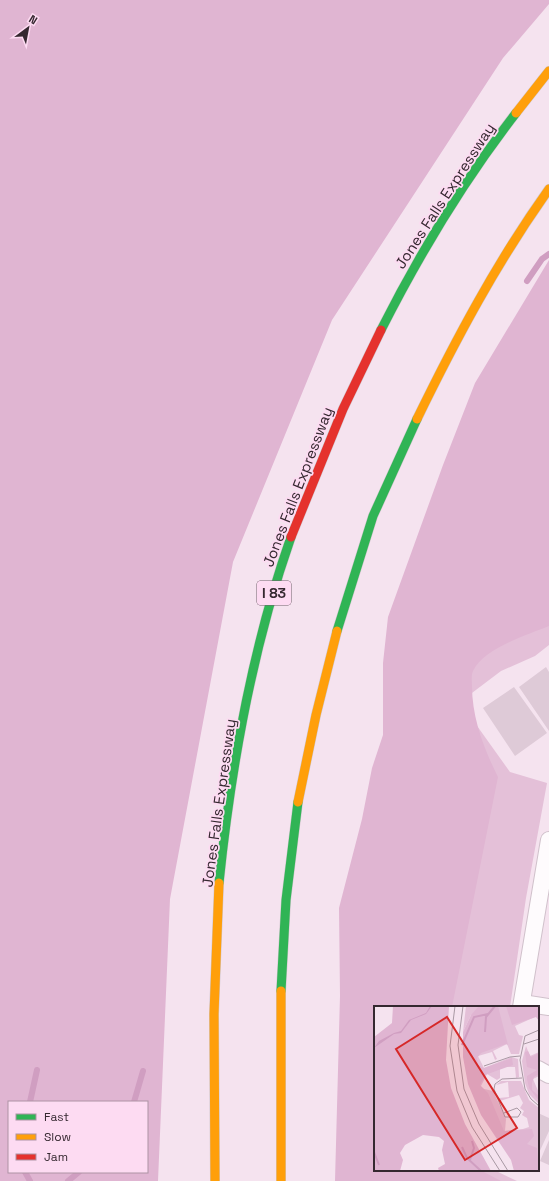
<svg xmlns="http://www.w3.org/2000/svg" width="549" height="1181" viewBox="0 0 549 1181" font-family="'Space Grotesk',sans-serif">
	<rect width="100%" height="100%" fill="#f5e3ef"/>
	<path fill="#e4c0d8" d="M549 378V645L535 656 501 671 460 702 510 772 547 783 526 898 510 1007H448L464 932 436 808 433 731 440 654Z
		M412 1170H494L517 1181H409Z"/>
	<path fill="#e0b5d2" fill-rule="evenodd" d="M0 0H549V4L503 58 332 320 233 562 170 899 158 1181H0ZM9 1102H147V1172H9Z
		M549 260V626C527 635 484 648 473 671 471 675 472 682 472 686 472 718 484 749 498 777L452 1007H375V1170H480L501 1181H335L340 996 339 908 362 819 372 768 383 735V663L388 617 443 465 475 383Z"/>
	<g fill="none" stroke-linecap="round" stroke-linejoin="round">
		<path stroke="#d09ec1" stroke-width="6" d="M527 281 542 259 549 254
			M30 1102 37 1070
			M134 1102 143 1071
			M25 1172 30 1181
			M68 1181 79 1172"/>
	</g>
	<path fill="#decad7" d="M546 667 549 672V731L519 687Z
		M514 687 547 733 515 756 483 708Z
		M538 1113 549 1118V1131L538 1155Z
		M549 1140V1165L540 1161Z"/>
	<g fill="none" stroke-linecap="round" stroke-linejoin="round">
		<defs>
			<path id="street" d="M522 1003 549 1007
				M521 1007 549 840
				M538 1069 549 1075"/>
			<path id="fast" d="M381 330C419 255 464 180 516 113
				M337 631 373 516 417 419
				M219 883C231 766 252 648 291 537
				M281 991 286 900 298 802"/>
			<path id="slow" d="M516 113 549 71
				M417 419C456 339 497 262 549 189
				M298 802 316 715 337 631
				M215 1181 214 1014 219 883
				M281 1181V991"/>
			<path id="jam" d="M291 537 343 409 381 330"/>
		</defs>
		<use href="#street" stroke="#d0c1cb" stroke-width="18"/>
		<use href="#fast" stroke="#cfc6cc" stroke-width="10"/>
		<use href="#slow" stroke="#cfc6cc" stroke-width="10"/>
		<use href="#jam" stroke="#cfc6cc" stroke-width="10"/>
		<use href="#street" stroke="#fefbfd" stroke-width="16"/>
		<use href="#fast" stroke="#30b455" stroke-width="9"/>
		<use href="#slow" stroke="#ff9f0a" stroke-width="9"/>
		<use href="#jam" stroke="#e5322d" stroke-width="9"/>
	</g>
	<g text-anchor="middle" stroke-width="3.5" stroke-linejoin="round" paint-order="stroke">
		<rect fill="#fddbf2" stroke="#715e6a" stroke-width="1" x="257" y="581" width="34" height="24" rx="3"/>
		<g font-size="14" font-weight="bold" fill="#352830">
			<text x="274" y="598">I 83</text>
		</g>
		<g font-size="15" fill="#352830" stroke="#fddbf2">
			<text transform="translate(445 196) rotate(-57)" y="5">Jones Falls Expressway</text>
			<text transform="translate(298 487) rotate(-69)" y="5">Jones Falls Expressway</text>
			<text transform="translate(219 803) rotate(-82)" y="5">Jones Falls Expressway</text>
		</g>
	</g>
	<g transform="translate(374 1006)">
		<rect width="165" height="165" fill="#f5e3ef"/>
		<path d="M92 0H165V16L163 10 141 20 145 29 149 30 145 48H137L133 38 119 45 123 53 121 54 118 46 104 50 110 62 137 51 144 53 145 71 142 72 141 61H126V72L123 74 113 68 106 82 119 85 132 113 131 125 149 123 155 121 153 112 148 109 150 105 146 102 149 97 145 89 126 95 125 92 135 91 134 76 122 79 127 75H147L155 94 165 102V165H152L105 86 97 9 89 26ZM152 40 156 50 165 46V70L159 73 165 87V98L155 88 151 77 148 55Z" fill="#e4c0d8"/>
		<path d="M19 0H75L72 54 77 82 91 118 117 165H65L64 162 71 158 68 144 70 135 65 131 49 129 31 139 26 147 29 154 26 165H0V31L18 17ZM105 0H124L134 39 132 38 107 47 103 52 104 59 110 62 138 52 139 59 111 69 106 79 114 87 130 125 158 123 160 130 153 138 163 142 165 165H140L137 154 107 109 94 78 89 51V26L97 9ZM132 0H165V15L162 11 138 19ZM154 45 157 51 165 47V68L160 71 158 77V84L165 90V95L155 82 153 73V70L163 64 153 61 151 46Z" fill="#e0b5d2"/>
		<path d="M56 0H58L52 8 37 14 27 27 20 28 0 42 5 35 20 27 27 25 35 14 52 7Z" fill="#d09ec1"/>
		<path fill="none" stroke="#d09ec1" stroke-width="2" d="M111 26 112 11 121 0M88 39 100 11 114 8M88 141 93 152 107 165M0 146 5 159M96 154 100 142 98 135"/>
		<path fill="none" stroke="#a898a3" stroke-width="1" d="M81 0 76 40 83 85 98 121 126 165M89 0 84 39 90 83 105 118 134 165M165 24 151 30 146 54 151 83 157 93 165 100M150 38 165 33M110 60 136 51 146 50M130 107 143 102 147 106 144 111H131L120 83 121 78 128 73 148 72"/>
		<path fill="#d62828" fill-opacity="0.15" stroke="#d62828" stroke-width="2" d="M73 11 143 122 91 154 22 43Z"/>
		<rect width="165" height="165" fill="none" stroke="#352830" stroke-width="2"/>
	</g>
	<rect x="8" y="1101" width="140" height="72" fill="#fddbf2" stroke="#ad93a4"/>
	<rect x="16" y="1114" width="20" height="6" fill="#30b455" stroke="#ad93a4"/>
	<text x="44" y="1121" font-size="12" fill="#352830">Fast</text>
	<rect x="16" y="1134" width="20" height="6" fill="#ff9f0a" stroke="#ad93a4"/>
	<text x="44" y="1141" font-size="12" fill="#352830">Slow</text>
	<rect x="16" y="1154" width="20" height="6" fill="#e5322d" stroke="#ad93a4"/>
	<text x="44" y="1161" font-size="12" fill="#352830">Jam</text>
	<g transform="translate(28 28) rotate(32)" stroke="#fddbf2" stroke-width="3" paint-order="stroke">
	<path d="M0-3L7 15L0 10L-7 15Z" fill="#352830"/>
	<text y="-6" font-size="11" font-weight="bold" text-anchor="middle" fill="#352830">N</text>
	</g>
</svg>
